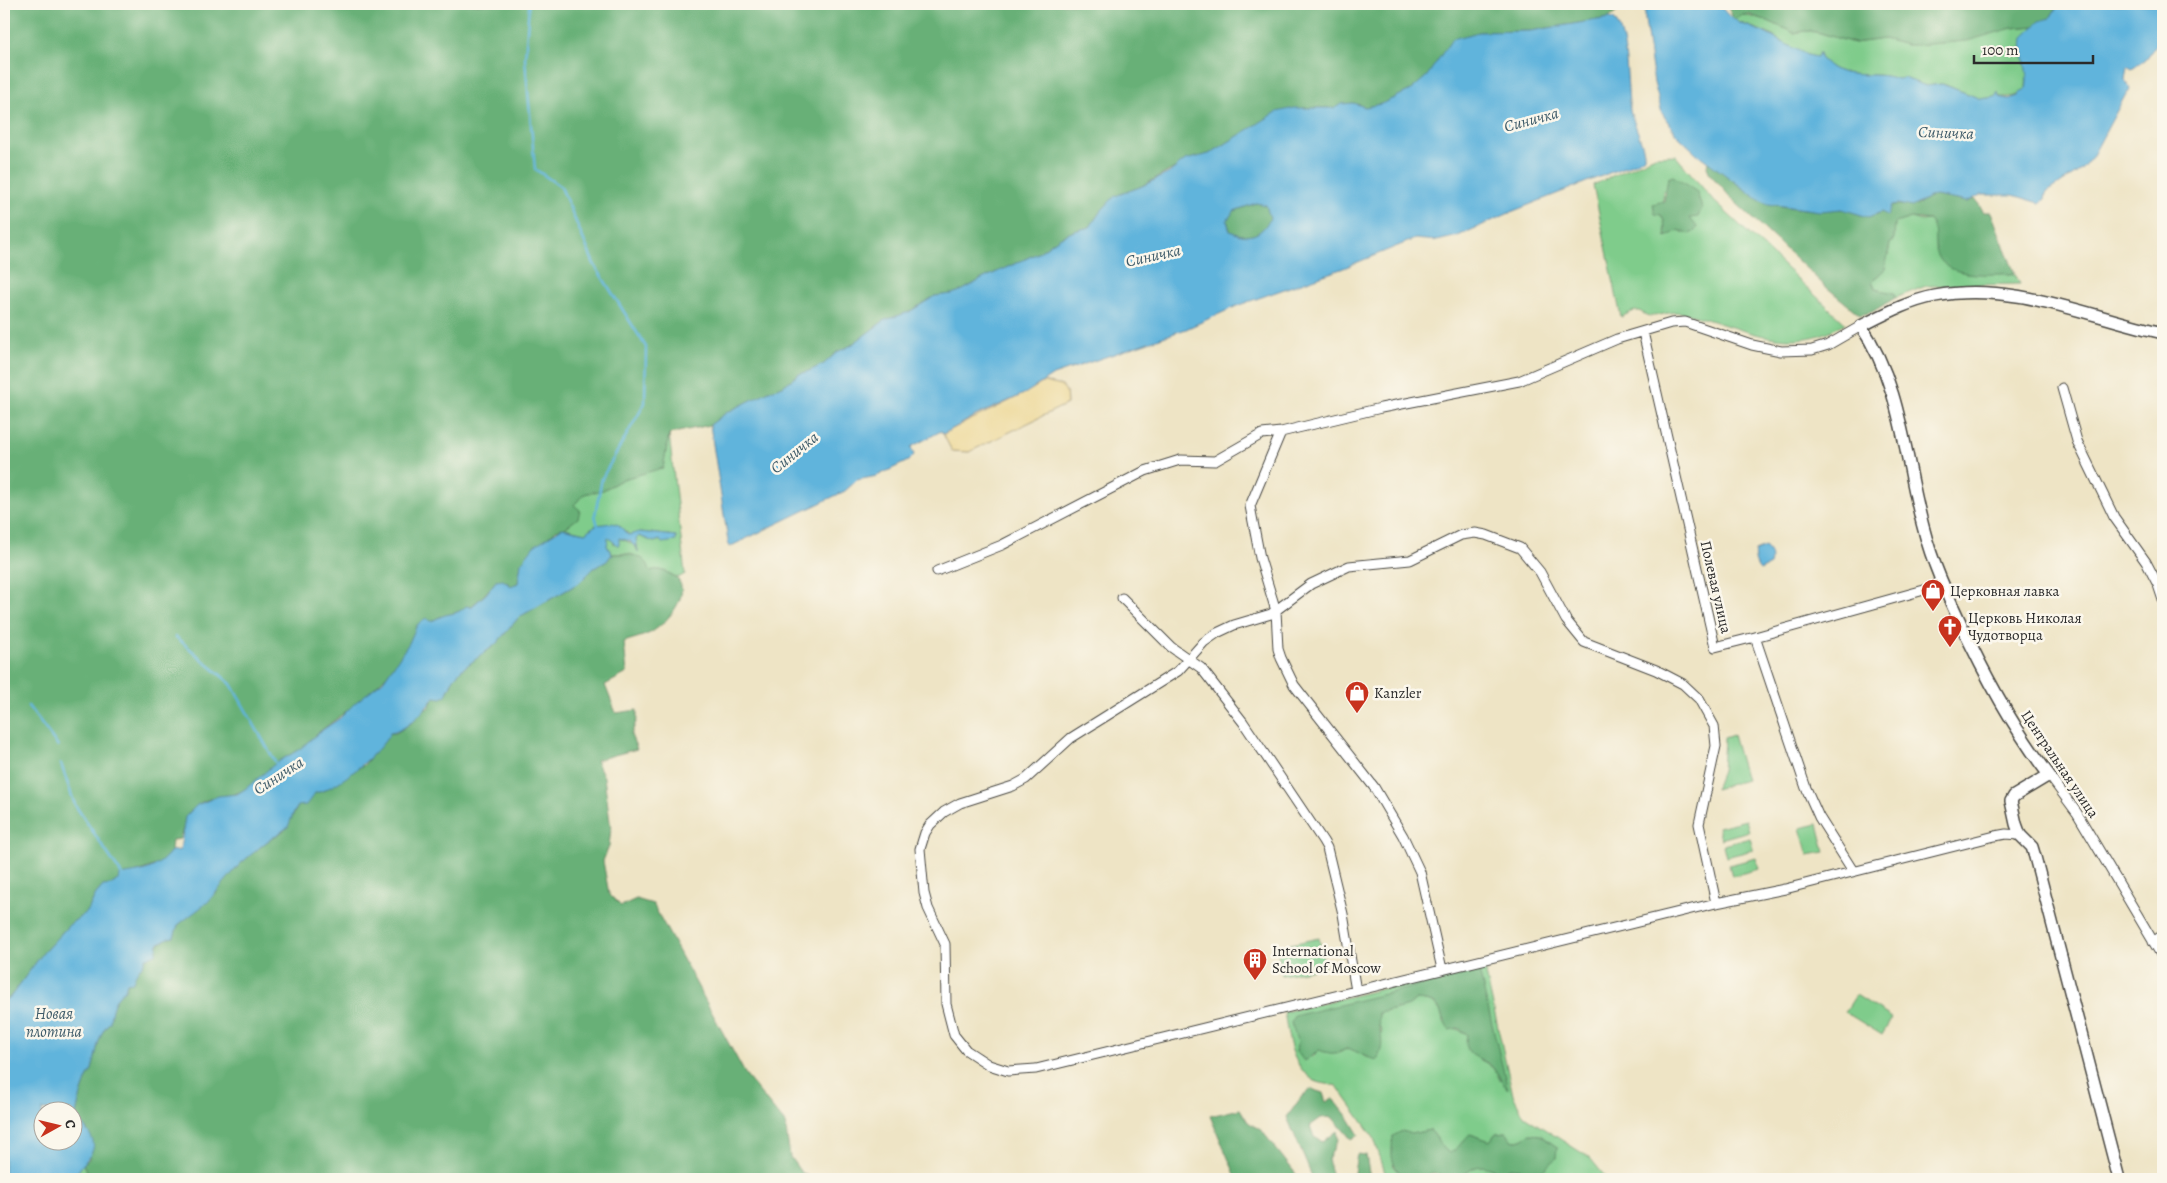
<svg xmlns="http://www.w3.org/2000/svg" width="2167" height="1183" viewBox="0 0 2167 1183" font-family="Alegreya,serif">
	<rect width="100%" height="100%" fill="#fbf7ec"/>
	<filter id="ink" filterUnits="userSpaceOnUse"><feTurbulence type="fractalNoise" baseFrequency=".02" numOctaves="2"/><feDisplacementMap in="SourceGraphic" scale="10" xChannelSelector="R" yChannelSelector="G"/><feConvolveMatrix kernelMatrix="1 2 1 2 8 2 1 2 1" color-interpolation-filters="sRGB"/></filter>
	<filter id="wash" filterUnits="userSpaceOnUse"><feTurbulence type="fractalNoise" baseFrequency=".0096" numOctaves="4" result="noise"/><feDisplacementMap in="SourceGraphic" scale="20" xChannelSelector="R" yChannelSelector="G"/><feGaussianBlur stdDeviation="1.12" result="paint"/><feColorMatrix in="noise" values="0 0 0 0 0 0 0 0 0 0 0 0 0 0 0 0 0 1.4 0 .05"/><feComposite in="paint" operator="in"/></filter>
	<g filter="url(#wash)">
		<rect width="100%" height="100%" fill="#eee4c5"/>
		<path fill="#7fcc8b" stroke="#557c5b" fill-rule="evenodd" d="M1743 15 1766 20 1794 33 1805 31 1817 32 1854 43 1884 39 1907 45 1954 42 2012 28 2035 26 2022 46 2027 73 2026 89C2017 98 2011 97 1999 97L1998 93 1995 97 1981 99 1943 84 1926 86 1904 78 1897 79C1878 71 1856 79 1836 70 1830 68 1825 62 1820 58L1819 53 1817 57C1798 55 1783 41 1767 33 1756 28 1744 25 1733 20Z
			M1675 155 1714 201 1845 323C1790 359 1739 325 1683 313 1671 310 1659 317 1649 316 1645 315 1642 312 1639 311 1633 310 1626 315 1621 317L1593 185 1655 156ZM1664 190 1690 218 1684 233 1679 230 1666 237 1664 221 1661 215Z
			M1911 218 1922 221 1929 220 1936 228 1935 248 1963 272 2015 274 2020 284 1926 286 1895 298 1894 293 1875 289 1872 281 1885 269 1890 244 1894 239 1895 223Z
			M669 434 685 574 678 578C668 573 661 567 650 571 639 553 632 553 612 554L606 544 608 537 613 540 614 544 618 538C627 541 634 543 638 551L636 539 639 536 654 542 676 536 641 532 631 536 618 525 591 528 585 533 565 528 573 521 574 505 584 494 603 490 623 479 663 467Z
			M1733 735 1746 780 1715 789 1722 771 1724 738Z
			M1746 820 1749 831 1721 839 1718 827Z
			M1818 824 1825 852 1808 855 1800 828Z
			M1750 838 1753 850 1726 857 1723 845Z
			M1756 858 1759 869 1732 876 1729 865Z
			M1319 938 1325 967 1282 975 1277 947Z
			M1484 965 1513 1095 1524 1116 1590 1158 1607 1179H1467L1465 1174C1480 1161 1485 1167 1502 1172L1511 1168 1541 1172 1557 1147 1540 1135 1531 1134 1522 1139 1512 1141 1506 1132 1496 1133 1490 1141 1470 1134C1462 1141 1459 1149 1449 1153 1440 1146 1438 1138 1430 1130L1411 1134 1393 1165 1405 1179H1387L1374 1138 1337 1086C1330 1084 1321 1084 1315 1081 1290 1066 1289 1038 1284 1012ZM1479 971 1500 1081 1496 1071 1488 1064 1479 1059 1467 1034 1443 1022C1441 1005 1433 1001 1416 1000L1409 1006 1379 1013 1378 1023 1382 1032 1367 1058 1358 1052 1348 1048 1339 1053 1319 1050 1312 1057 1297 1052 1298 1042 1291 1023Z
			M1856 995 1892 1018 1882 1035 1845 1012Z
			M83 1164 87 1172 106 1179H73Z"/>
		<path fill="#67b077" stroke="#496e51" d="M4 4H1628L1609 18 1530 31 1479 32 1411 90 1382 104 1365 107 1353 103 1335 108H1303L1245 132 1209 154 1193 158 1140 187 1116 196 1100 212 1090 227 1074 231 1059 238 1038 253 982 279 963 290 952 294 935 296 909 312 885 320 850 346 837 352 824 364 809 371 799 374 783 386 769 391 726 413 710 425 669 434 663 468 623 479 603 490 584 494 574 505 580 510 578 518 565 528 556 530 521 563 518 583 511 586 507 582 496 581C475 607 469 609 437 618L434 621 417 625C402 673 357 703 319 732 312 737 306 745 299 750 295 753 290 754 286 757 270 766 259 781 244 790 230 798 210 795 197 805 191 810 181 831 180 839L172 840 171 851 161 863 119 879 111 885 103 886 96 894 87 912 70 924 43 953 11 996 4 1001Z
			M1728 4H2059L2050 18 2035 26 2012 28 1967 41 1917 45H1907L1884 39 1854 43 1817 32 1805 31 1794 33 1766 20 1750 15H1743L1733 20Z
			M1708 161 1768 204C1784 207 1801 209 1818 210 1825 211 1831 209 1838 209 1857 209 1861 222 1882 212L1887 216 1890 205H1917L1929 197 1936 196 1967 202 1975 199 1984 212H1991L2015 274C1991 273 1943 281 1936 250 1933 236 1938 232 1929 220L1911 218 1895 223 1894 239 1890 244 1885 269 1872 281 1875 289 1894 293 1895 298 1872 312 1860 315 1825 286 1732 199 1710 174 1707 167Z
			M1673 176 1697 192 1702 208 1698 217 1690 218 1697 227 1694 232 1689 234 1679 230 1666 237 1664 221 1661 215 1655 214 1653 204 1664 201 1668 178Z
			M1256 203 1266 205 1271 218C1261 236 1249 240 1230 231L1227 220 1234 211Z
			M612 554C626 554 647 553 650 571 658 568 664 571 672 575 697 589 667 624 650 633 642 637 632 639 624 642L627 673 605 685 616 713 637 710V719L631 735 637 749 596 760 604 777 611 829 609 846 603 861 609 894 621 906 636 899 653 904 747 1077 785 1123 790 1157 800 1171 812 1179H106L87 1172 83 1164 89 1159 88 1131 76 1117C76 1108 84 1084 88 1076 90 1072 91 1074 92 1069 97 1054 97 1034 110 1022L112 1007 120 993 142 966 145 959 156 950 158 945 168 938 174 937 178 925 216 894 218 888 240 864 265 843 285 830 298 806 315 793 323 791 356 769 364 765 390 733H396L414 721 417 716 429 707 434 697 449 690 454 678 461 670 496 644 519 617 579 583 594 568 607 561Z
			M1479 971 1508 1089C1499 1081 1501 1078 1495 1070 1482 1054 1462 1061 1467 1034L1458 1028 1449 1030C1436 1011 1447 1002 1416 1000L1409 1006 1379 1013C1376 1033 1388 1038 1377 1060 1366 1058 1358 1052 1348 1048 1337 1054 1331 1055 1319 1050L1304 1061 1297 1052 1298 1042 1291 1023 1294 1016Z
			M1311 1089 1323 1093 1326 1102 1333 1098 1348 1117 1359 1135 1352 1140 1332 1117 1321 1118 1310 1126 1314 1137 1323 1142 1337 1131 1338 1139 1328 1160 1334 1179H1313L1287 1117 1302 1096Z
			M1240 1109 1248 1122 1262 1131 1300 1179H1237L1210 1116Z
			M1430 1130C1438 1138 1440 1146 1449 1153 1459 1149 1462 1141 1470 1134L1490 1141 1496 1133 1506 1132 1512 1141 1522 1139 1530 1134 1540 1135 1557 1147 1556 1158 1541 1172 1511 1168 1502 1172C1485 1167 1480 1161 1465 1174L1467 1179H1443L1441 1175 1432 1174 1424 1179H1405C1390 1162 1391 1158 1393 1136L1402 1131 1411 1134Z
			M1357 1154 1366 1155 1370 1179H1353Z"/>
		<path fill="#eeda9e" stroke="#8c8264" d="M1044 382 1062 386 1066 391 1067 404 969 452 952 451 943 434C976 416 1012 402 1044 382Z"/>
		<path fill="#60b4dc" stroke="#467084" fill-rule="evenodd" d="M1651 4C1662 4 1673 8 1684 7L1686 4H1709L1721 7 1728 15 1740 23 1763 32 1807 55 1817 57 1819 52 1820 58C1825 62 1830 68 1836 70 1856 79 1878 71 1897 79L1904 78 1926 86 1942 84 1981 99 1995 97 1998 92 1999 97 2009 99 2018 96 2020 92 2026 89C2030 71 2020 56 2023 37L2040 21 2050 18 2059 4H2163V35L2145 60 2132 69 2127 66 2125 80 2130 89 2129 92 2126 94 2092 157 2081 170 2046 193 2045 199 2040 203 2013 195H1980L1967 202 1936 196 1929 197 1912 207 1898 204 1891 205 1887 216 1882 212 1868 217 1842 209 1820 211 1768 204 1759 200 1696 153 1676 134 1662 113 1654 83 1645 20V10Z
			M1609 18 1614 19C1629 38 1626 86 1630 110 1633 122 1646 149 1644 157L1637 162 1516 210 1458 236 1437 241 1415 239 1341 269 1239 305 1186 329 1053 375 1026 393 977 415 943 434 941 431 911 447 914 455 908 461 877 476 857 480 845 491 729 547 710 425 726 413 769 391 783 386 799 374 809 371 824 364 837 352 850 346 885 320 909 312 935 296 952 294 963 290 982 279 1038 253 1059 238 1074 231 1090 227 1100 212 1115 196 1140 187 1169 173 1185 160 1209 154 1277 112 1294 108H1335L1341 104 1353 103 1365 107 1381 104 1411 90 1427 76 1452 39 1479 32 1530 31ZM1256 203 1266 205 1270 218C1261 236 1249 240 1230 231L1227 220 1234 211Z
			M612 523 619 525 628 535 640 532 676 536V541L662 543 660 540 654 542 639 536 636 539 638 552 636 546 633 545 630 541 619 538V545H617L608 537 607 546 613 556 611 555 607 561 594 568 579 583 519 617 496 644 461 670 454 678 446 695 442 698 434 697C427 709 405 732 390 733 380 753 337 789 315 793L306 805 298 806 293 814 288 827 265 843 240 864 208 902 178 925 174 937 168 938 158 944 156 954 145 959C142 968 135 972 133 982L127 983 125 990C114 997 111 1010 110 1022 97 1034 97 1054 92 1069 91 1074 90 1072 88 1076 84 1084 76 1109 76 1117 107 1151 91 1149 73 1179H4V1001L11 996 43 953 70 924 87 912 96 894 103 886 111 885 119 879 120 875C143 871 155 871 171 851L180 850 185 817 197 805 218 796 237 794 245 789 276 763 300 749 318 733 340 718 356 702 383 681 409 643 417 625 426 618 430 621C433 621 435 619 438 618 448 612 457 616 466 606L471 607 486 594 496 581 503 580 511 586 518 583 521 563 534 546 562 528 585 533 596 525ZM72 1110V1140H42V1110Z
			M1765 547C1771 551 1772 559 1770 565L1760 570C1756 566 1753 556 1755 551Z"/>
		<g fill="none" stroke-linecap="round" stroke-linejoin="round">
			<path stroke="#60b4dc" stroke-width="2.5" d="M529 4 525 59 535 169 561 187 594 264 646 347 645 403 602 478 595 515 598 526
				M176 637 231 684 277 765
				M28 706 58 746
				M61 764 75 805 124 878"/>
		</g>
	</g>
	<g filter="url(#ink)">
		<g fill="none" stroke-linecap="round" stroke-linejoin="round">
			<defs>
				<path id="minor" d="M1643 332 1715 647 1755 637 1806 788 1819 817 1853 871
					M2062 388 2077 441 2114 517 2146 562 2158 585 2163 600
					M1281 432 1250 506 1260 558 1276 611 1278 649 1281 658 1294 685 1374 787 1403 836 1420 872 1442 969
					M937 571 1002 545 1145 471 1180 460 1215 461 1262 434 1281 432 1381 408 1519 381 1617 339 1671 323 1685 322 1752 345 1781 351 1812 350 1828 345 1861 326
					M1122 598 1171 647 1201 668 1243 722 1323 841 1327 848 1343 914 1356 991
					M1755 637 1942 585
					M2049 775 2077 813 2163 958
					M1716 903 1699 824 1716 746 1714 726 1699 699 1683 684 1656 670 1584 642 1566 620 1540 572 1520 548 1486 535 1475 533 1461 535 1410 560 1349 566 1311 584 1271 614 1234 625 1217 633 1204 642 1178 671 1071 738 1026 779 1013 786 960 803 944 812 930 825 925 833 920 849 924 893 928 908 945 944 946 1004 954 1035 966 1050 989 1065 1008 1071 1036 1069 1716 903 1785 889 1995 836 2006 834 2020 835
					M2153 942 2163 935"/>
				<path id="tertiary" d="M2119 1179 2035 857 2032 847 2020 835 2016 824 2011 801 2014 796 2049 775C2013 728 1985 676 1960 622 1946 592 1932 562 1924 530 1905 462 1902 386 1861 326 1885 314 1909 301 1935 296 2013 281 2089 317 2163 333"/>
			</defs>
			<use href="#minor" stroke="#484742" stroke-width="11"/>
			<use href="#tertiary" stroke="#484742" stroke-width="14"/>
			<use href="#minor" stroke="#fff" stroke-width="9"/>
			<use href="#tertiary" stroke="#fff" stroke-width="11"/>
		</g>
	</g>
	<defs>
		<symbol id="shop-pin" viewBox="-11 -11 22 30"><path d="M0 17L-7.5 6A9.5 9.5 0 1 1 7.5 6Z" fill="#c8321e" stroke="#fbf7ec"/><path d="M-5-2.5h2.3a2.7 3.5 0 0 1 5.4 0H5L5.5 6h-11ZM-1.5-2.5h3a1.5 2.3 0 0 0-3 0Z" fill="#fff"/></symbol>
		<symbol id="church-pin" viewBox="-11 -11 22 30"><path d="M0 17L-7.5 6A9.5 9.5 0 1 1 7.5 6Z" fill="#c8321e" stroke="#fbf7ec"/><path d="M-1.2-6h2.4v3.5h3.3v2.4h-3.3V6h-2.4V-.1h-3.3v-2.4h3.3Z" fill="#fff"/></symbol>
		<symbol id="building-pin" viewBox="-11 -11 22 30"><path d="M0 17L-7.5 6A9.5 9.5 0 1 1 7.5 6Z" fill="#c8321e" stroke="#fbf7ec"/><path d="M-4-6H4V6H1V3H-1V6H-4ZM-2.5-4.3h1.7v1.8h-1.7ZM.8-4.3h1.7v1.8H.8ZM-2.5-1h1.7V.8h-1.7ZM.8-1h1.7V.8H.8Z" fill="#fff"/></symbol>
	</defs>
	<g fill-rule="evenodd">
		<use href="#shop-pin" x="1919" y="577" width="28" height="38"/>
		<use href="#church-pin" x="1936" y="613" width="28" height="38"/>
		<use href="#shop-pin" x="1343" y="679" width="28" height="38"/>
		<use href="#building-pin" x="1241" y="946" width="28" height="38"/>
	</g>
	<g text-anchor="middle" stroke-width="5" stroke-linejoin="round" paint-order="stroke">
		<g font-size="15" fill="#2b2b2b" stroke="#fbf7ec">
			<text transform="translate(1716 587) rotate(77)" y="5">Полевая улица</text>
			<text transform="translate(2060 764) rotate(56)" y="5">Центральная улица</text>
		</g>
		<g font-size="15" fill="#2b2b2b" stroke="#fbf7ec" text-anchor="start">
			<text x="1950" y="596">Церковная лавка</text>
			<text x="1968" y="623">Церковь Николая<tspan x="1968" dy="17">Чудотворца</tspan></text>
			<text x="1374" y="698">Kanzler</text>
			<text x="1272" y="956">International<tspan x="1272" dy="17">School of Moscow</tspan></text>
		</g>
		<g font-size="16" font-style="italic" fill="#3e5b69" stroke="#fbf7ec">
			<text transform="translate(1531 119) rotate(-15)" y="6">Синичка</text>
			<text transform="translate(1946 132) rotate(2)" y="6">Синичка</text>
			<text transform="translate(1153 255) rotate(-12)" y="6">Синичка</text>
			<text transform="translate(794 452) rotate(-39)" y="6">Синичка</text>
			<text transform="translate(278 775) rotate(-33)" y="6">Синичка</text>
			<text x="54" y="1019">Новая<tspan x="54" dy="18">плотина</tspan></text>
		</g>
	</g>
	<rect width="2167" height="1183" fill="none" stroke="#fbf7ec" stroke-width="20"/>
	<g transform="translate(58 1126) rotate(82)"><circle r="24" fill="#fbf7ec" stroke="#a8a59f"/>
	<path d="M0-4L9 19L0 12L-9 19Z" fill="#c8321e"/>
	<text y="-8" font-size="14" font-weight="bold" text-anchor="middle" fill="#2b2b2b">С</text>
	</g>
	<path d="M1974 55v8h119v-8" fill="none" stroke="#2b2b2b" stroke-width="2.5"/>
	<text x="1982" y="55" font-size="15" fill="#2b2b2b" stroke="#fbf7ec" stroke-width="4" paint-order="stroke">100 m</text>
</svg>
